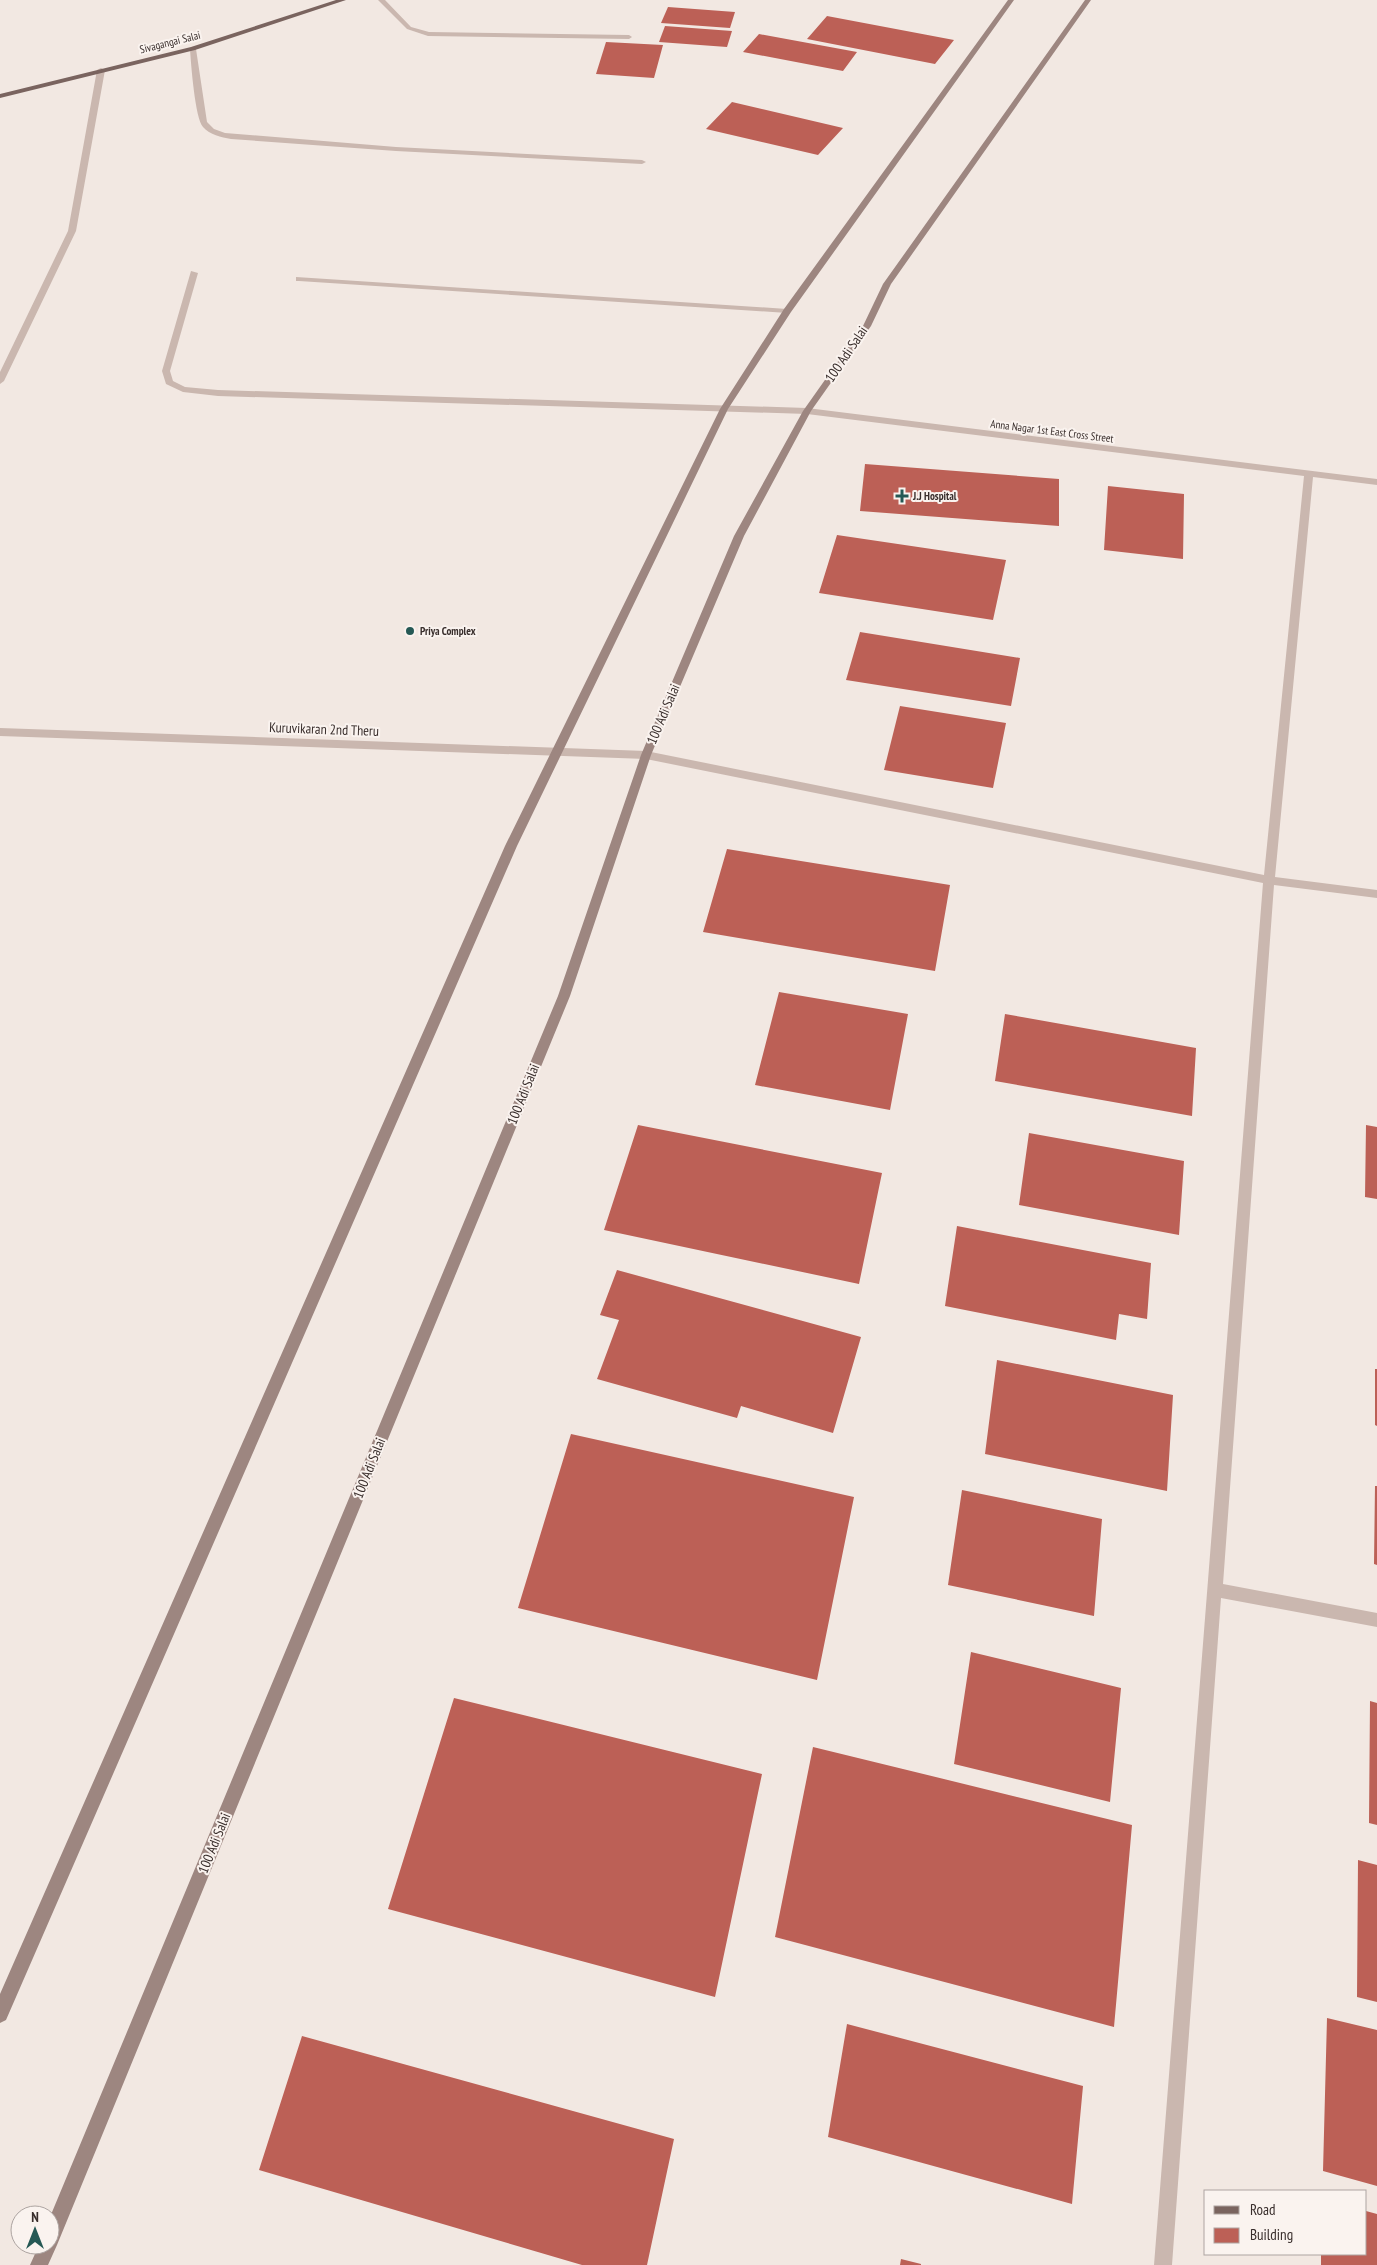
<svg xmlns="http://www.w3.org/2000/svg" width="1377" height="2265" viewBox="0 0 1377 2265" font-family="'PT Sans Narrow',sans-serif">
	<rect width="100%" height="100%" fill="#f2e8e2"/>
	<path fill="#bc6056" d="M668 7 735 12 730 28 661 23Z
		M827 16 954 40 935 64 807 39Z
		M665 26 732 31 727 47 659 42Z
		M759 34 857 52 843 71 743 52Z
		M606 42 663 45 654 78 596 74Z
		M732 102 843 128 818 155 706 129Z
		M865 464 1059 479V526L860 511Z
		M1108 486 1184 494 1183 559 1104 550Z
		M837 535 1006 560 993 620 819 593Z
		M860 632 1020 658 1011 706 846 680Z
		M900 706 1006 723 993 788 884 770Z
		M727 849 950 885 935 971 703 932Z
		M779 992 908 1014 890 1110 755 1085Z
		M1005 1014 1196 1048 1192 1116 995 1081Z
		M638 1125 882 1173 859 1284 604 1230Z
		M1366 1125 1377 1127V1199L1365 1197Z
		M1029 1133 1184 1161 1179 1235 1019 1205Z
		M957 1226 1151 1263 1147 1319 1119 1314 1116 1340 945 1306Z
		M617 1270 861 1337 833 1433 741 1406 737 1418 597 1379 619 1320 600 1315Z
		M997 1360 1173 1395 1167 1491 985 1454Z
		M1375 1369H1377V1426L1375 1425Z
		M571 1434 854 1497 817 1680 518 1608Z
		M1375 1486H1377V1565L1374 1564Z
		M962 1490 1102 1519 1094 1616 948 1585Z
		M971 1652 1121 1688 1110 1802 954 1764Z
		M454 1698 762 1774 715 1997 388 1909Z
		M1370 1701 1377 1703V1825L1369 1823Z
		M813 1747 1132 1825 1114 2027 775 1937Z
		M1358 1860 1377 1865V2002L1357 1997Z
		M1327 2018 1377 2030V2186L1323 2171Z
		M847 2024 1083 2086 1072 2204 828 2137Z
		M302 2036 674 2139 647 2265H582L259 2170Z
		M1366 2211 1377 2214V2265H1321V2254H1366Z
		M901 2259 921 2264V2265H900Z"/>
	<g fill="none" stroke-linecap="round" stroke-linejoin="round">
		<path fill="#cab7af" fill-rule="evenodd" d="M101 68 105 70 76 231 4 381 0 384V372L68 231 97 70Z"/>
		<path fill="#cab7af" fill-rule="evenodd" d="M378 0H385L411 27 429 32 629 35 632 37 629 39 428 36 407 29Z
			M193 47 196 49 207 122 214 129 225 133 396 147 642 160 646 162 642 164 396 151 231 139C221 137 210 135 203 127 195 118 191 64 190 49Z
			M191 271 198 273 170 371 173 381 185 387 218 390 807 408 1377 479V485L1313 477 1275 877 1377 890V898L1274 885 1223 1584 1377 1613V1627L1221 1598 1172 2265H1154L1263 883 646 759 641 755 646 751 1264 875 1304 476 807 414 218 396 183 392 166 384 162 371Z
			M296 277 787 309 791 311 787 313 299 281H296Z"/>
		<path fill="#cab7af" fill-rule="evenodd" d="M0 728 646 751 651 755 646 759 0 736Z"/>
		<path fill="#9d8680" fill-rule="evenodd" d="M1008 0H1014L791 312 728 409 517 846 6 2020 0 2023V1994L505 846 720 409 784 309Z
			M1085 0H1091L891 284 871 326 811 411 744 536 651 755 570 996 57 2245 48 2265H30L39 2245H50V2217L558 996 641 755 734 536 803 411 863 326 883 284Z"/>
		<path fill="#7a645f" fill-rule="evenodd" d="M336 0H346L195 50 0 98V94L191 47Z"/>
	</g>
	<g fill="#255854" stroke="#faf3ef" stroke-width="2">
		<path d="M899.5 488.5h5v5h5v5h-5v5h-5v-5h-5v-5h5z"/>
		<circle cx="410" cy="631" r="5"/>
	</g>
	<g text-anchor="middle" stroke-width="4" stroke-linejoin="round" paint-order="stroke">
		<g font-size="11" fill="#392e2c" stroke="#faf3ef">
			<text transform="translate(170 42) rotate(-14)" y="4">Sivagangai Salai</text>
			<text transform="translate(1052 431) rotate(7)" y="4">Anna Nagar 1st East Cross Street</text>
		</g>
		<g font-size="11" font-weight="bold" fill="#392e2c" stroke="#faf3ef" text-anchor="start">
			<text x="913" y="500">J.J Hospital</text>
			<text x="420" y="635">Priya Complex</text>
		</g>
		<g font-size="14" fill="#392e2c" stroke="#faf3ef">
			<text transform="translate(846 354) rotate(-56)" y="5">100 Adi Salai</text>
			<text transform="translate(663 714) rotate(-67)" y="5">100 Adi Salai</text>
			<text transform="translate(324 729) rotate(2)" y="5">Kuruvikaran 2nd Theru</text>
			<text transform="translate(523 1094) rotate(-68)" y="5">100 Adi Salai</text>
			<text transform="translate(369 1468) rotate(-68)" y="5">100 Adi Salai</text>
			<text transform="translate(214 1843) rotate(-68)" y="5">100 Adi Salai</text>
		</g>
	</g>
	<rect x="1204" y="2190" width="162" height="65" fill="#faf3ef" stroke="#ada4a1"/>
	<rect x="1214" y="2206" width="25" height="8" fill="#7a645f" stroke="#ada4a1"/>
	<text x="1250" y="2215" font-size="15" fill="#392e2c">Road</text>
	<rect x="1214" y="2228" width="25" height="15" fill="#bc6056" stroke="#ada4a1"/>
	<text x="1250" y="2240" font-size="15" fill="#392e2c">Building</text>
	<g transform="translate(35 2230)"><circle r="24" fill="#faf3ef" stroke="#ada4a1"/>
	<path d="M0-4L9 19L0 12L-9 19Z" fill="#255854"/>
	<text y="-8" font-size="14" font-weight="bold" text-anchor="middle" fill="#392e2c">N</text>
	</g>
</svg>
